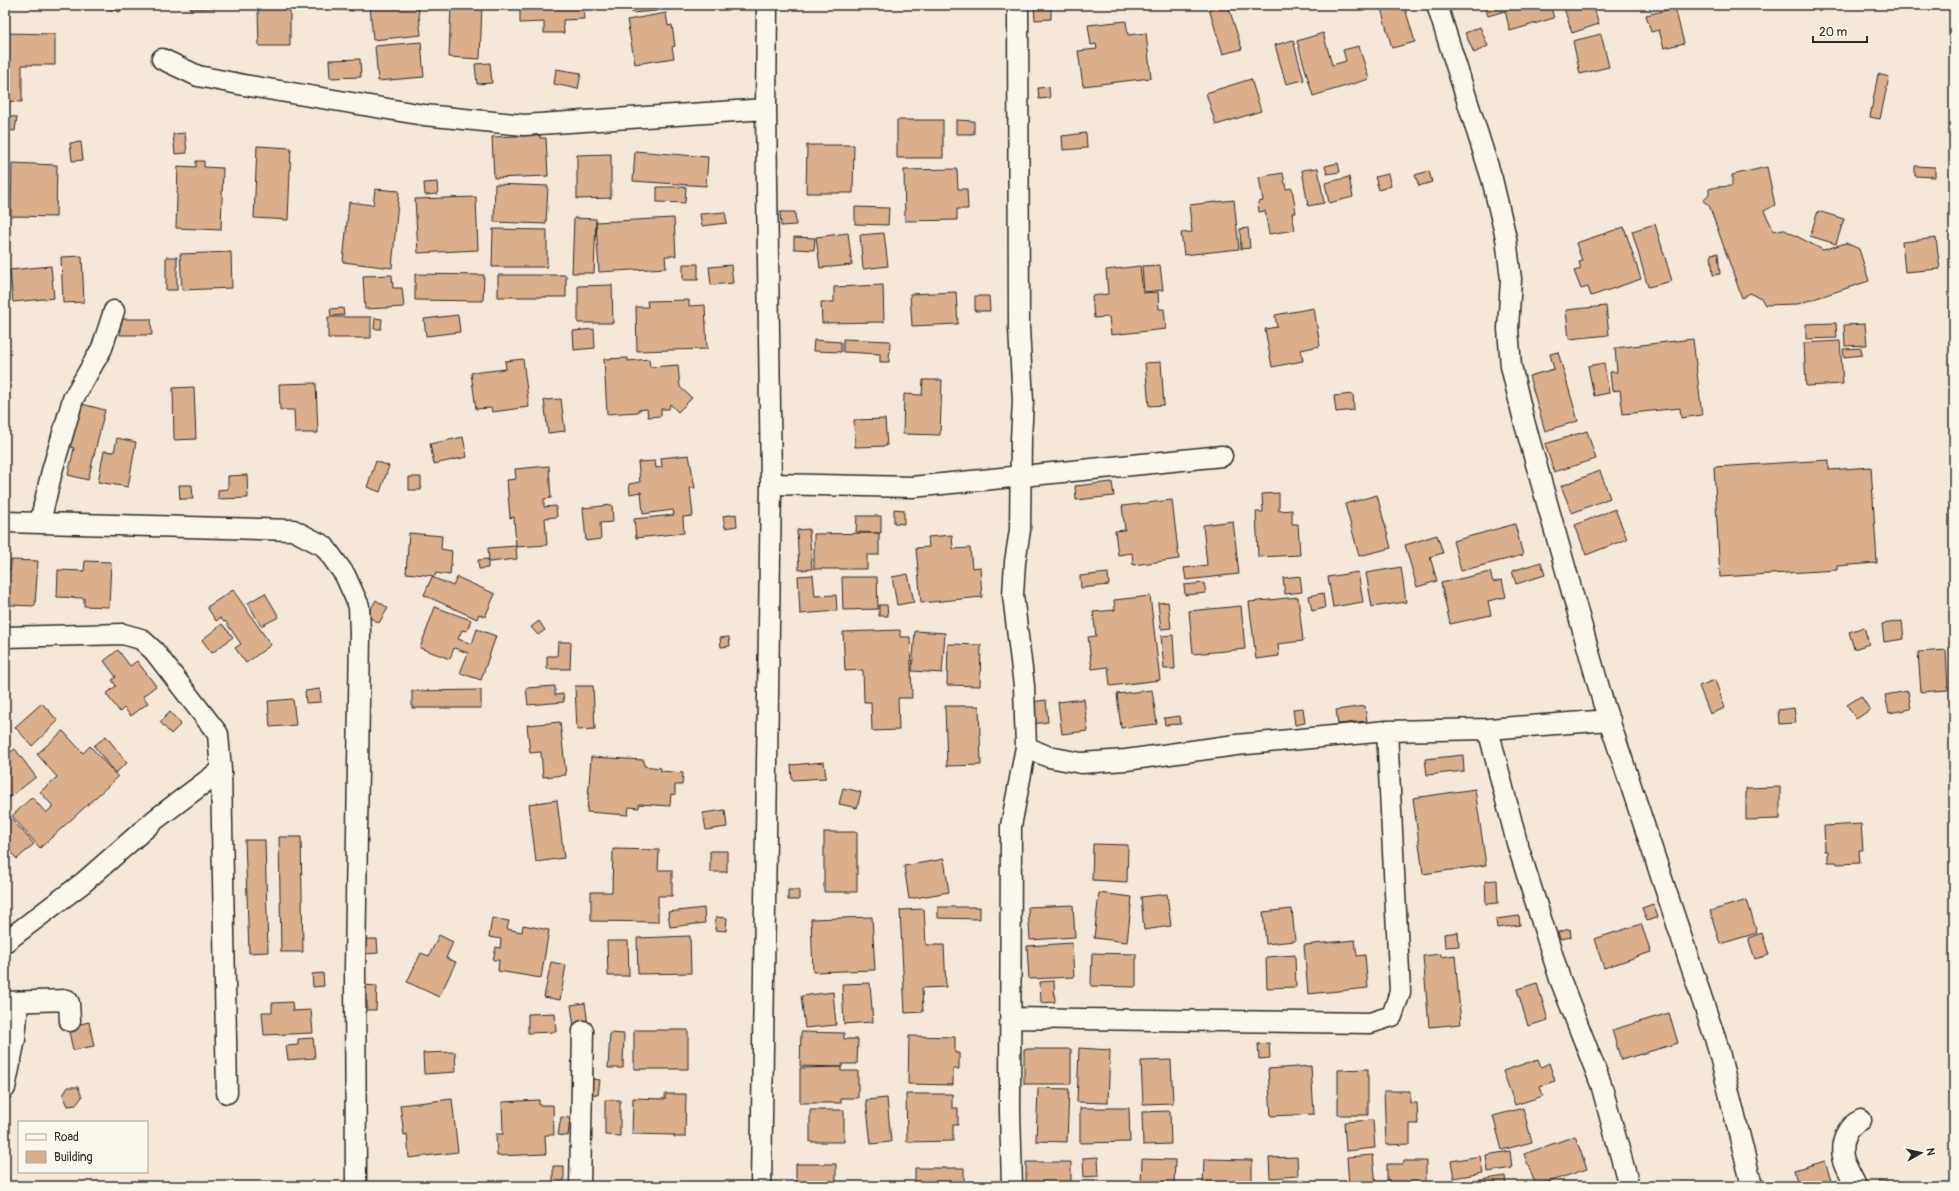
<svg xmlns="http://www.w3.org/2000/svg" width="1959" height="1191" viewBox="0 0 1959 1191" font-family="Pangolin,sans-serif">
	<rect width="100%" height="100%" fill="#f5e8d9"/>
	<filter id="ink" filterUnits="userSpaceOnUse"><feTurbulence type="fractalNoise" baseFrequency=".025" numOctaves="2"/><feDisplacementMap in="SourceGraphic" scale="8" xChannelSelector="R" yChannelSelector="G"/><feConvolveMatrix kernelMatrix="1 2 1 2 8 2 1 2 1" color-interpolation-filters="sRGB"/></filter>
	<g filter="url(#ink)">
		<path fill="#dbae8c" stroke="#2b2b2b" d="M103 5H121L120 12 102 7Z
			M190 5H215V8L190 9Z
			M325 5H353V11L325 9Z
			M418 5 421 35 373 40 370 6Z
			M451 5H482L480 59 449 57Z
			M520 5H583L584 19 563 20 564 33H544V22L520 23Z
			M631 5H655L656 11 632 13Z
			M1223 5H1228L1242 49 1223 54 1209 9Z
			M1380 5H1404L1415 42 1392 48Z
			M1484 5H1550L1554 18 1510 31 1505 11 1488 16Z
			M1563 5H1593L1599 24 1572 33Z
			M1051 6V19L1035 20 1034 7Z
			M1675 8 1684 43 1664 48 1659 30 1651 32 1646 15Z
			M258 9H290V46H259Z
			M666 13 668 26 672 25 675 46 672 47 674 58 635 64 627 20Z
			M1126 21 1128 35 1146 33 1151 78 1083 86 1078 51 1097 49 1096 44 1091 45 1088 25Z
			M1480 27 1488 46 1474 53 1465 33Z
			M5 33 55 34V65H22V102L5 101Z
			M1323 33 1332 65 1346 61 1343 50 1359 46 1369 79 1313 96 1297 41Z
			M1601 34 1609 67 1580 74 1573 41Z
			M1293 40 1304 80 1286 84 1275 45Z
			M421 42 424 77 378 81 375 46Z
			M360 59 361 77 330 78 329 60Z
			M490 63 492 83 477 84 475 64Z
			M556 69 581 73 578 89 554 84Z
			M1878 74 1889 77 1880 119 1870 117Z
			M1251 79 1261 111 1216 125 1206 93Z
			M1049 87 1050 98 1039 99 1038 88Z
			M5 116 17 117 15 131 5 130Z
			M897 120H943V158H897Z
			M956 120 974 121V134H956Z
			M185 133 187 153 175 154 173 134Z
			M1086 133 1087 148 1063 150 1062 136Z
			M540 135V138H546L548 176 494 178 492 137Z
			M81 142 83 160 72 161 70 143Z
			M807 145H854L853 193H806Z
			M257 146 291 148 288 220 254 218Z
			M635 151 708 157 706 186 633 181Z
			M611 154V198L577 199V155Z
			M196 161H204V167L223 168 221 230 176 228 178 166 196 167Z
			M12 163 57 165 56 217 11 216Z
			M1338 163 1340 172 1327 174 1325 166Z
			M1915 166 1935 167V177L1915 176Z
			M1767 167 1775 205 1764 211 1774 231 1783 229 1823 250 1846 243 1859 249 1869 281 1798 304 1765 305 1761 298 1750 293 1742 298 1709 205 1703 201 1709 195V189L1716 187 1732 186V175Z
			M1318 168 1324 203 1308 206 1302 170Z
			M957 169 958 189H967L968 209H957V220L905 221 904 170Z
			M1429 171 1432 182 1419 186 1415 175Z
			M1283 173 1286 189 1292 188 1296 213H1292L1295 230 1269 234 1265 211 1259 212 1258 202 1263 201 1259 177Z
			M1388 174 1391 186 1379 190 1375 177Z
			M1349 177 1353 197 1329 203 1325 183Z
			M437 182 438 194 425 195 424 183Z
			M495 184 548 186 546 224 494 222Z
			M657 187H686L685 203 657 202Z
			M375 189 399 191 392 268 343 262 349 202 373 205Z
			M476 197 478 250 418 253 415 199Z
			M1234 200 1239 249 1184 255 1181 233 1192 232 1189 205Z
			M855 207 889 208 888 225 855 224Z
			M1818 211 1844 219 1836 244 1810 236Z
			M725 212 727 223 702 226 700 214Z
			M780 212H795L796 225 781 226Z
			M574 218 596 219 594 273H572Z
			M674 218 676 256H665L666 268 599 272 596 222Z
			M1655 224 1672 281 1648 287 1632 231Z
			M1624 227 1641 279 1591 296 1588 287 1581 289 1574 271 1581 269 1579 262 1582 261 1576 243Z
			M1248 228 1250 248 1241 249 1240 229Z
			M493 229 547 230V267H492Z
			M848 233 852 265 820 268 816 237Z
			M884 233 888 266 863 269 860 235Z
			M794 237 815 238 814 250 794 249Z
			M1936 238 1940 269 1905 272 1902 242Z
			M231 252 232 288 182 290 180 254Z
			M1718 253 1720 274 1713 275 1711 254Z
			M82 256 84 302 63 303 61 257Z
			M166 257H177V290H166Z
			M683 264H698V280H683Z
			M731 265 733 283 711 285 709 267Z
			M1160 265 1163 290 1144 292 1142 266Z
			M51 266 54 298 13 302 10 270Z
			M1140 266 1143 293 1158 292 1159 309H1164L1166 329 1111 335 1109 317 1094 318 1092 296 1108 294 1106 270Z
			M415 274 484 275 483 301 415 300Z
			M392 275 393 288H402L404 307 365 309 363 276Z
			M498 275H566V297H498Z
			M612 285 613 323H578V286Z
			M883 285 884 322 822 323 821 302H834V287Z
			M956 292 958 324 912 326 910 294Z
			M975 296H989L990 311H975Z
			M689 300V306L705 305 707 349 637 351 636 307H648L647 301Z
			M1606 306 1609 335 1569 339 1566 310Z
			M343 308 344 315 331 316 330 309Z
			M1314 308 1320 346 1301 350 1303 361 1272 367 1265 329 1277 327 1275 315Z
			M458 315 460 332 426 336 424 319Z
			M328 317H371V338H328Z
			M375 318 382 319 381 329H374Z
			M120 319H151L152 335H120Z
			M1836 323 1837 338 1806 339V324Z
			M1865 324 1867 345 1845 346 1844 325Z
			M594 329 595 348 574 350 573 331Z
			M843 339 890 341 889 362H880V354L843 352Z
			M1693 339 1702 415 1681 418 1680 408 1623 414 1620 390 1612 391 1610 372H1617L1615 348Z
			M814 340 841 342V352L813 351Z
			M1840 341 1843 384 1806 386 1804 343Z
			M1861 348 1862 355 1844 357 1843 349Z
			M1558 352 1578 421 1545 431 1529 376 1554 369 1550 354Z
			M628 358V361L649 359 650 367 678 365 680 387 692 398 678 412 670 404 669 409H661V416L648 417 647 409 638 410V412L607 414 604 359Z
			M523 359 529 407 492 412 491 408 476 409 471 373 506 369 505 361Z
			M1161 362 1164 405 1149 406 1145 363Z
			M1604 363 1609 393 1594 396 1588 366Z
			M923 380H942L940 435 903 434 904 394 922 395Z
			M316 383 318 433H295L294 410H280L279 384Z
			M194 387 196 439 174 440 173 388Z
			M1353 394 1354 410 1336 412 1334 396Z
			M561 399 565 431 548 433 544 400Z
			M78 403 105 410 88 480 68 475 74 448 67 446Z
			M885 419 887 446 855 447 854 420Z
			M1587 431 1596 459 1554 472 1545 444Z
			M463 437 467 457 434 464 430 444Z
			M117 438 136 442 128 487 98 482 104 451 114 452Z
			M689 455 695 488H690L693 516 683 517 684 533 636 538 634 519 674 515 673 510 643 514 641 492 630 494 629 484 640 482 638 462 655 461 656 468 662 467 661 458Z
			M1829 460V470L1871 467 1877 563 1837 566V570L1720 577 1714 467Z
			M376 461 389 466 380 492 367 487Z
			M549 466 551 498 544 499V507L556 506 557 517 545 518 547 545 516 547 514 517 510 518 507 480 516 479 515 469Z
			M1600 471 1610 498 1572 513 1561 486Z
			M247 475 248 498 218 499V490L228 489V476Z
			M409 477H421V490H409Z
			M1112 482 1114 496 1076 500 1075 486Z
			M179 485H192L193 499H180Z
			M1279 493V511L1292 510V524H1298L1300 555 1258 557 1256 512H1263L1262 494Z
			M1377 495 1391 548 1359 556 1345 504Z
			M1172 500 1179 559 1133 565 1132 553 1118 555 1115 531 1125 530 1122 506Z
			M612 505 613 522 600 523 601 539 586 541 583 508Z
			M894 509 904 510V524L894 523Z
			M1615 509 1627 539 1586 555 1575 525Z
			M736 514 737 526 725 528 723 516Z
			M857 516H881V533L856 532Z
			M1233 521 1239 574 1186 580 1184 568 1207 565 1203 525Z
			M1515 524 1523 555 1461 571 1453 541Z
			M809 529 812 569 799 570 797 530Z
			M409 533 442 536 441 549 452 551 450 575 436 573 435 576 406 573Z
			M879 533V555H867V569H814V534Z
			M952 535 953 549 970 548 972 568 980 567 982 597 921 603 916 548 929 547 928 537Z
			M1437 535 1443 553 1430 557 1437 581 1417 587 1405 545Z
			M516 546 517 559 489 562 488 548Z
			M488 559V568L479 569 478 560Z
			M11 560 38 561 35 606 10 605V597H5V570H10Z
			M85 561 111 562 109 607 84 606V598L57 597 58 570 84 571Z
			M1541 562 1545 575 1516 584 1512 571Z
			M1401 567 1406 602 1372 607 1366 573Z
			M1358 572 1363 602 1333 607 1328 577Z
			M1490 572 1493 582 1502 580 1506 597 1488 601 1491 615 1450 624 1441 583Z
			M1108 573 1109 585 1081 588 1080 576Z
			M908 574 914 602 897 605 892 577Z
			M813 575 815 596 836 595 837 611 800 614 798 576Z
			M1300 576 1302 592 1285 594 1283 578Z
			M432 577 453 586 457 577 495 594 485 617 479 614 477 619 424 595Z
			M842 577H877L878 609 843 610Z
			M1204 583 1206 593 1185 595 1184 585Z
			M233 590 271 645 246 663 235 648 241 644 225 621 224 622 220 618 216 621 207 607Z
			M265 593 279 617 261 626 248 603Z
			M1323 593 1325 608 1312 611 1309 596Z
			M1150 596 1160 680 1110 686 1108 667 1092 669 1088 637 1096 636 1093 612 1115 610 1114 600Z
			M1298 597 1303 641 1278 644 1279 656 1256 659 1249 602Z
			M376 600 388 608 379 623 367 616Z
			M1168 602 1171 628 1161 629 1158 603Z
			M879 605H887L888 616H879Z
			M1241 606 1245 649 1193 654 1189 611Z
			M435 607 471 620 467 631 462 630 458 639 472 644 477 629 496 636 481 680 460 673 468 653 454 648 450 659 420 648Z
			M539 621 545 630 538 635 531 627Z
			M1902 621 1904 639 1884 642 1882 624Z
			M222 624 233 637 212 653 202 640Z
			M1864 627 1869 644 1854 649 1849 632Z
			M900 630V637H910L912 698H898L899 730 872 731 871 702H864L863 670 845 671 843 632Z
			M915 631 945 633 942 673 912 671Z
			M1173 635 1175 669H1164L1161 636Z
			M729 637 730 646 721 647 720 638Z
			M558 642H571L570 669H547V656H557Z
			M948 644 981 645 980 686 947 685Z
			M118 650 130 666 137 661 156 686 143 696 148 703 131 716 124 708 120 712 106 694 116 686 112 680 116 677 104 661Z
			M1946 650 1948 690 1921 692 1918 652Z
			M1715 680 1725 708 1710 714 1699 686Z
			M555 686V695L563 694 564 702 528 705 526 688Z
			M575 686H593L595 729 577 730Z
			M320 689 321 702 306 703 305 691Z
			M481 690V708H412V691Z
			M1152 690 1157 724 1121 728 1117 694Z
			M1908 691 1911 709 1889 713 1885 695Z
			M1861 696 1870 710 1856 719 1847 705Z
			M293 699 296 725 270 727 268 701Z
			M1084 699 1088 731 1062 734 1058 702Z
			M1046 700 1048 722 1032 724 1030 702Z
			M42 703 58 721 32 746 15 727Z
			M945 706H979L981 765 947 766Z
			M1365 706 1367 721 1338 724 1336 710Z
			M1303 708 1305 723 1295 725 1293 709Z
			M1794 708 1796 723 1779 724 1778 710Z
			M170 712 181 724 171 734 160 722Z
			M1180 716 1181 724 1165 725 1164 718Z
			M560 722 566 775 543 777 541 752 530 753 527 725Z
			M63 731 83 753 90 746 118 777 40 848 12 816 32 797 46 813 53 806 40 792 57 777 37 754Z
			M106 736 127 763 115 773 94 746Z
			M15 749 36 777 9 798 5 793V756Z
			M1463 755 1464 771 1427 775 1425 759Z
			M591 757 644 760V766L661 768V771L683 773 682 785H675V795L671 794 670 806 639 804V808L629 807 628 815 587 812Z
			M824 762 826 778 792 780 791 765Z
			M1780 787V819L1746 820V788Z
			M843 788 861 792 857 808 839 804Z
			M1475 789 1486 865 1423 874 1413 798Z
			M557 800 564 858 536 862 529 804Z
			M725 810 727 827 706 830 703 813Z
			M9 816 34 844 17 859 5 846V820Z
			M1861 824 1863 850H1859L1860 863 1837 864 1836 862H1828V851H1825L1824 826Z
			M824 832H857V892H824Z
			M279 837H301L303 952H281Z
			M245 840H265L268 952 249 953Z
			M1093 844 1128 845 1127 882 1092 880Z
			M613 849 659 850 658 870H672V896H658V922L591 921V892H612Z
			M710 851H727V872H710Z
			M944 859 949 892 909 899 904 866Z
			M1497 880 1498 903 1486 904 1485 881Z
			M788 890H799V900H788Z
			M1099 893 1132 897 1127 942 1094 938Z
			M1167 894 1171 926 1144 930 1141 897Z
			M1747 900 1757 933 1720 944 1710 911Z
			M1653 904 1658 917 1647 921 1642 908Z
			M1073 905 1075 937 1030 940 1028 907Z
			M938 907H980V919L938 918Z
			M704 908 705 923 670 927 668 912Z
			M924 909 926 945H944L946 987 922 988 923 1012 905 1013 900 910Z
			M1292 909 1295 941 1266 944 1263 912Z
			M1519 916 1520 925 1497 928 1496 919Z
			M716 917 727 918 726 931 715 930Z
			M872 917 875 970 813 972 811 919Z
			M492 918 509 921 507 929 522 932 523 925 549 930 541 978 498 971 499 960H493L496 947 500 948 501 939 489 937Z
			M1641 924 1651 952 1604 968 1594 939Z
			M1570 929 1571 937 1560 939 1558 932Z
			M1458 932 1459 946 1445 947 1444 934Z
			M1762 933 1769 955 1755 959 1748 938Z
			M439 935 453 942 446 958 456 962 439 997 407 982 421 953 429 956Z
			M690 936 691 973 638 974 637 938Z
			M364 939H377L378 953 365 954Z
			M1355 940 1357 956 1365 955 1368 988 1308 994 1304 945Z
			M607 941H628L629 976H608Z
			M1072 943 1074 977 1029 979 1027 946Z
			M1092 953 1136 954V987L1091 986Z
			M1441 954V957L1455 955 1461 1024 1429 1027 1423 956Z
			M1295 955 1296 987 1267 988 1266 957Z
			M551 962 566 965 560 1000 544 997Z
			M323 973 324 986 313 987 312 974Z
			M1054 981 1055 1002 1041 1003 1040 982Z
			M870 983 873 1022 844 1024 842 984Z
			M1537 983 1548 1020 1528 1026 1517 989Z
			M362 985 377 986 376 1010H367V1001H362Z
			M833 992 836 1025 805 1028 801 996Z
			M292 1002 293 1011 311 1010 313 1033 264 1035 262 1012H272V1003Z
			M585 1003 588 1025 574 1027 571 1005Z
			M555 1013 556 1032 528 1033V1014Z
			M1669 1013 1678 1043 1621 1060 1612 1030Z
			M89 1022 94 1046 73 1050 68 1027Z
			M634 1030H688V1069H634Z
			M801 1032 844 1033V1039H858L857 1064H842V1067L800 1066Z
			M610 1033 624 1034 623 1068H608Z
			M909 1036 955 1037V1053H959V1069H953V1085L908 1084Z
			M313 1038 315 1058 288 1060 286 1046 298 1045V1039Z
			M1269 1043 1270 1058 1259 1059 1258 1044Z
			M1079 1048 1110 1050 1108 1103 1077 1102Z
			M1024 1049H1071V1084H1024Z
			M455 1052 456 1072 424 1074 423 1053Z
			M1538 1059 1541 1067 1549 1063 1555 1081 1540 1086 1543 1096 1515 1105 1503 1071Z
			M1171 1060 1173 1103 1143 1104 1141 1061Z
			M1311 1066 1314 1114 1271 1116 1268 1069Z
			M841 1067V1071H858V1098H841V1103H800V1068Z
			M1368 1069V1115H1338V1070Z
			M591 1079 600 1080 598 1095 589 1093Z
			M68 1087H78L82 1097 76 1105 68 1106 63 1095Z
			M1038 1088 1069 1089 1067 1142 1036 1141Z
			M1384 1091H1410V1103H1417L1418 1124H1410V1144L1386 1145Z
			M665 1094H686L685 1137H674V1135L632 1134 633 1098 665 1099Z
			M906 1094H952V1108H958V1125H953V1141L907 1142Z
			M887 1098 891 1142 871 1144 866 1100Z
			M452 1099 458 1152 409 1158 407 1134 404 1135 400 1105Z
			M539 1100V1105H553L554 1135H545L546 1154 497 1156 496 1134H503L502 1102Z
			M605 1100H620V1136L605 1135Z
			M1080 1108H1129L1130 1142 1080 1143Z
			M1523 1108 1532 1142 1502 1150 1493 1116Z
			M810 1110H844V1142H810Z
			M1170 1111 1171 1144 1143 1145 1142 1112Z
			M561 1117 570 1118 568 1136 558 1135Z
			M1373 1120 1375 1148 1346 1151 1344 1122Z
			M1575 1136 1587 1169 1536 1186 1524 1154Z
			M1510 1151 1512 1168 1488 1172 1486 1155Z
			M1373 1155 1376 1186H1349L1347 1157Z
			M1480 1156 1483 1173 1454 1178 1451 1161Z
			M1098 1157 1099 1176 1084 1177 1083 1158Z
			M1297 1157 1298 1176 1270 1178 1269 1158Z
			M1142 1159 1175 1160 1174 1186H1141Z
			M1204 1159 1252 1160V1186H1203Z
			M1404 1161H1426V1186H1387V1164H1403Z
			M1825 1161 1831 1181 1813 1186H1798L1794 1170Z
			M1026 1162H1071V1186H1026Z
			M796 1164H836V1186H796Z
			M553 1166H564V1185H553Z
			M915 1168H964V1186H915Z
			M1505 1176 1506 1186H1462V1183Z
			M1271 1180 1306 1181 1305 1186H1270Z
			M1879 1181 1908 1186H1878Z"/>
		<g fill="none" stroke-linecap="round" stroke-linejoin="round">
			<defs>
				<path id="minor" d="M1437 5 1492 179 1506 238 1511 279 1508 329 1511 366 1524 421 1603 702 1717 1044 1752 1186
					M162 59 198 76 244 85 424 115 524 125 766 109
					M771 484 912 487 1222 456
					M5 522 293 530 324 546 345 575 359 606 360 634 355 968 356 1186
					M40 522 52 471 73 399 102 348 114 311
					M5 637 123 634 141 639 154 651 218 734 221 770 227 1093
					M1488 729 1517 843 1560 979 1601 1084 1629 1186
					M1026 747 1049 757 1081 763 1126 760 1236 745 1387 731 1488 729 1610 720
					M5 942 84 882 156 819 221 770
					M5 1002 67 1000 69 1003 70 1021
					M1011 1018 1370 1023 1392 1016 1400 992 1387 731
					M5 1088 15 1039 18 1002
					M580 1186 583 1031
					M761 1186 771 484 766 109 767 5
					M1012 1186 1010 1111 1011 826 1026 747 1024 686 1013 595 1015 562 1020 530 1021 439 1023 401 1019 328 1018 5
					M1856 1186C1852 1177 1845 1166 1843 1157 1840 1141 1847 1126 1861 1120"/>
			</defs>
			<use href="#minor" stroke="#2b2b2b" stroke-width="23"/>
			<use href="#minor" stroke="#fbf7ec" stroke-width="20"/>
		</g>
	</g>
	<rect width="1959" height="1191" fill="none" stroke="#fbf7ec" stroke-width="20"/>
	<rect x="10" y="10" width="1939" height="1171" fill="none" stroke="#2b2b2b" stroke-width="1.5" filter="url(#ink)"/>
	<rect x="18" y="1121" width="130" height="52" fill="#fbf7ec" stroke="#a8a59f"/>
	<rect x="26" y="1134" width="20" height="6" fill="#fbf7ec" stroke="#a8a59f"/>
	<text x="54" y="1141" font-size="12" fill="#2b2b2b">Road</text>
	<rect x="26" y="1151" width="20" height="12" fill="#dbae8c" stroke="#a8a59f"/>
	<text x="54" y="1161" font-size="12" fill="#2b2b2b">Building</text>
	<g transform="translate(1921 1153) rotate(82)" stroke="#fbf7ec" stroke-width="3" paint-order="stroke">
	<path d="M0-3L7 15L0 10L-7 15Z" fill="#2b2b2b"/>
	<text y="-6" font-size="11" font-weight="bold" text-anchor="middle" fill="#2b2b2b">N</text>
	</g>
	<path d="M1813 36v6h54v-6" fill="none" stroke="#2b2b2b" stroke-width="2"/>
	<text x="1819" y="36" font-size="12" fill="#2b2b2b" stroke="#fbf7ec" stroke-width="3" paint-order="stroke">20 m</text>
</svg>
